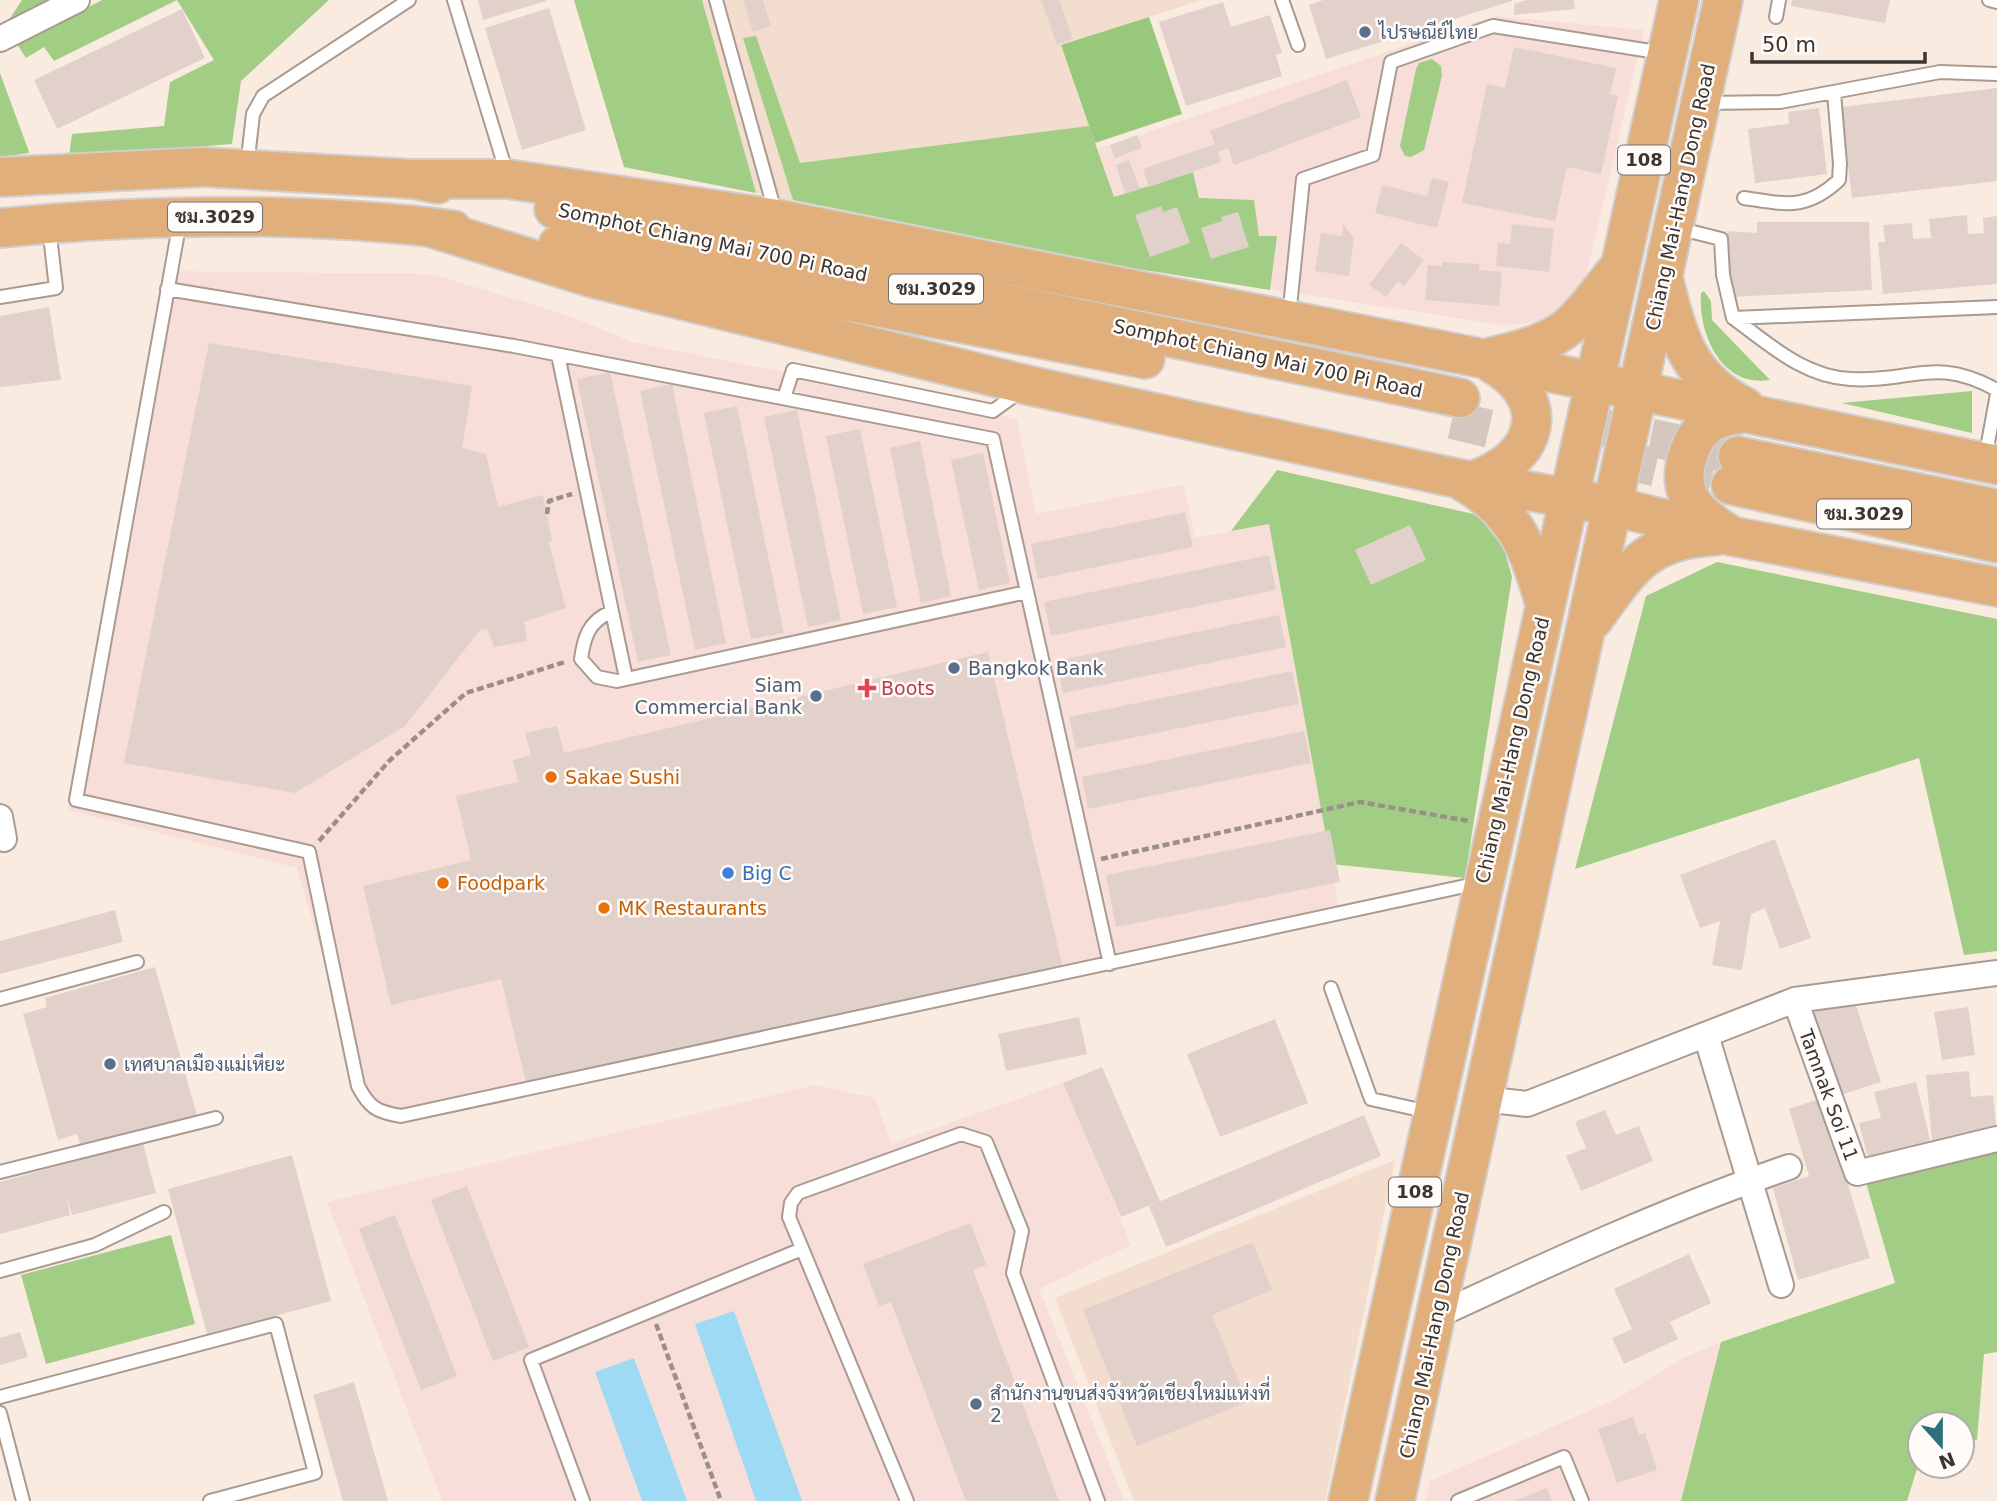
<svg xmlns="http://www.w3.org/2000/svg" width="1997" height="1501" viewBox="0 0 1997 1501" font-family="'DejaVu Sans',Sarabun,sans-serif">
	<rect width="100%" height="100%" fill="#faebe1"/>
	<path fill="#f8ded8" d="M1494 16 1644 30 1585 281 1570 305 1540 322 1503 325 1138 269 1097 149Z
		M167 271 432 274 564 314 633 342 1017 419 1036 514 1184 484 1195 538 1269 524 1338 905 368 1116 297 868 68 810Z
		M1065 1082 1131 1245 1039 1289 1124 1501H442L327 1202 815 1085 875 1098 891 1144Z
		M1721 1342 1681 1501H1426L1430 1481 1618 1398 1685 1357Z"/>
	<path fill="#f2ddce" d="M574 0H1202L1061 45 1138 269 624 167Z
		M1395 1160 1325 1501H1134L1055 1298Z"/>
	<path fill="#a1cd85" d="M22 0H52L7 23Z
		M102 0H177L54 61 44 47 26 58 17 44Z
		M177 0H329L241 81 232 144 69 157 72 134 164 126 170 82 214 60Z
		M574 0H702L756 193 624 167Z
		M756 36 800 163 1089 126 1114 197 1193 172 1199 198 1254 200 1259 236H1277L1270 290 1138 269 793 200 743 38Z
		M1432 59 1441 66 1442 76 1424 150 1411 157 1405 156 1400 146 1416 69 1419 63Z
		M0 73 29 152V153L0 157Z
		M1704 291 1711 301 1712 320 1770 380C1721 388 1698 333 1701 293Z
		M1972 391V433L1842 403Z
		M1277 470 1478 515 1504 549 1512 577 1465 878 1331 864 1269 524 1231 531Z
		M1717 562 1997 619V951L1964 955 1919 758 1575 869 1646 596Z
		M1997 1146V1352L1984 1354 1977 1440 1962 1442V1424H1920V1459L1907 1501H1681L1721 1342 1895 1283 1865 1179Z
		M171 1235 195 1324 46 1364 21 1275Z"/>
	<path fill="#98c97a" d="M1149 17 1182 114 1095 143 1061 45Z"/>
	<path fill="#9fdaf5" d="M734 1311 802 1501H756L695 1324Z
		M634 1358 687 1501H642L595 1372Z"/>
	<path fill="#e1d1ca" d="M478 0H546V1L483 20Z
		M743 0H763L771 26 753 32Z
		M1041 0H1059L1073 39 1057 45Z
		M1323 0H1512V1L1326 59 1309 5Z
		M1527 0H1574L1575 9 1514 15V4Z
		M1792 0H1890L1885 23 1791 6Z
		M1223 2 1231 27 1270 15 1282 53 1276 55 1282 76 1186 106 1159 22Z
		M549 8 586 130 522 150 485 28Z
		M182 9 205 58 57 129 34 80Z
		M1514 47 1616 68 1610 94 1618 96 1601 174 1567 167 1555 221 1462 203 1487 84 1505 88Z
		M1347 80 1361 117 1234 165 1228 148 1218 152 1221 162 1149 187 1143 169 1215 144 1210 131Z
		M1997 88V181L1852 198 1841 107Z
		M1819 108 1827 174 1755 183 1748 129 1789 124 1788 112Z
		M1137 135 1142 148 1115 158 1110 145Z
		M1129 160 1140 189 1125 194 1116 165Z
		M1432 178 1449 182 1437 228 1375 213 1382 185 1427 196Z
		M1161 206 1163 212 1177 207 1190 243 1150 257 1135 215Z
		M1238 212 1249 247 1211 259 1201 228 1222 221 1221 217Z
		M1967 215 1968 234 1984 233 1983 218 1997 216V284L1883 294 1878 242H1885L1883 225 1912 223 1913 239 1931 238 1929 219Z
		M1757 222H1869L1872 290 1730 297 1727 231 1757 233Z
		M1343 224 1354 238 1349 276 1315 271 1321 233 1342 236Z
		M1512 224 1554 229 1549 272 1496 266 1498 243 1510 244Z
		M1401 243 1424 260 1404 286 1398 281 1386 297 1369 285Z
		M1442 262 1479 264V270L1502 272 1499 306 1425 300 1428 265 1442 266Z
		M49 307 61 380 0 387V316Z
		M209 343 472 386 462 448 486 454 498 507 543 495 552 540 549 543 566 608 524 622 527 641 494 647 487 629 480 630 405 726 295 793 124 763Z
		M610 372 671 655 638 662 577 379Z
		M672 384 726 643 695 650 640 391Z
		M737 406 784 633 751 639 704 413Z
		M797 410 841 620 808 627 764 417Z
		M860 429 897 607 863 614 826 436Z
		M920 441 951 596 921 603 890 448Z
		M983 453 1010 583 979 590 951 460Z
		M1185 512 1193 547 1038 579 1031 544Z
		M1410 525 1426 560 1371 585 1355 550Z
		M1269 555 1276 590 1051 636 1044 602Z
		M1279 615 1286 647 1063 693 1056 661Z
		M988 652 1063 968 529 1095 501 979 391 1005 363 886 471 860 456 796 518 782 513 760 531 755 525 733 557 726 564 753Z
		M1292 671 1299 704 1076 749 1069 717Z
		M1304 731 1311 763 1088 809 1082 777Z
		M1330 830 1340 882 1116 927 1106 875Z
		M1775 839 1811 938 1780 949 1765 908 1751 914 1742 970 1712 965 1720 921 1700 928 1680 875Z
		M115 910 123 942 0 974V941Z
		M155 967 197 1115 81 1147 77 1134 58 1140 23 1014 47 1007 45 998Z
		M1854 999 1881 1082 1831 1098 1805 1015Z
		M1968 1007 1975 1055 1942 1060 1934 1012Z
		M1079 1017 1087 1054 1006 1071 998 1034Z
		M1275 1019 1308 1103 1220 1137 1187 1054Z
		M1102 1067 1160 1201 1121 1217 1063 1083Z
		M1969 1071 1971 1097 1993 1095 1997 1135 1932 1142 1926 1075Z
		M1916 1082 1932 1148 1869 1162 1859 1123 1881 1118 1874 1092Z
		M1822 1098 1870 1258 1798 1280 1773 1188 1809 1176 1789 1109Z
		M1605 1110 1616 1135 1639 1126 1653 1161 1581 1191 1566 1156 1586 1148 1575 1122Z
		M1364 1115 1381 1156 1166 1247 1149 1206Z
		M143 1143 156 1193 72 1215 67 1198 70 1215 0 1234V1182Z
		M292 1155 331 1301 207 1334 168 1189Z
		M467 1186 529 1347 493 1361 431 1200Z
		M395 1215 457 1376 421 1390 359 1229Z
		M971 1223 986 1265 973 1270 1059 1501H966L891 1302 879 1306 863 1264Z
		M1253 1242 1272 1290 1212 1315 1247 1402 1137 1446 1083 1310Z
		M1689 1254 1711 1303 1670 1322 1678 1339 1624 1364 1612 1338 1632 1329 1614 1289Z
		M20 1332 28 1357 0 1365V1338Z
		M354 1382 388 1501H343L313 1395Z
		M1633 1417 1639 1435 1645 1433 1657 1470 1617 1483 1598 1429Z
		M1547 1488 1552 1501H1515Z"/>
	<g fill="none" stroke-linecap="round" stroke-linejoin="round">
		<path stroke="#d4c7be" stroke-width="38" stroke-dasharray="38 19" stroke-linecap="butt" d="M1452 420 1731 485
			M1595 426 1738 456"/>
		<defs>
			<path id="lane" d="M454 0 507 174
				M716 0 776 215
				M1282 0 1298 45
				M1989 0 1997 2
				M1776 17 1779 0
				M1705 103 1780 102 1940 72 1997 74
				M247 167 253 114 263 96 409 0
				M1744 198C1785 204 1806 211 1839 180L1840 164 1834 93
				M180 221 76 800 309 852 358 1086C369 1107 376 1112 401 1116L1479 883
				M1677 228 1721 239 1723 275 1733 318C1769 344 1804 377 1850 379 1912 383 1934 355 1997 390
				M167 289 514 346 993 439 1110 964
				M0 297 56 288 49 227
				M1289 317 1303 179 1373 155 1391 62 1493 26 1663 53
				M1733 318 1997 307
				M558 355 626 678
				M784 398 793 370 993 411 1019 392
				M1985 459 1997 394
				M611 612C589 621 584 637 581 659L597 677 617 681 1027 592
				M1331 988 1371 1099 1429 1112
				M0 999 137 962
				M0 1172 216 1118
				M0 1271 95 1245 164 1212
				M0 1397 276 1324 315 1473 210 1501
				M0 1413 23 1501
				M583 1501 531 1360 802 1249
				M907 1501 789 1217 791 1203 798 1193 961 1134 986 1142 1022 1231 1013 1273 1098 1501
				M1458 1501 1564 1457 1582 1501"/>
			<path id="street" d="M0 39 77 0
				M0 817 4 839
				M1795 1000 1857 1173 1997 1139
				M1706 1035 1781 1285
				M1483 1099 1527 1104 1795 1000 1997 973
				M1436 1316C1552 1262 1667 1209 1789 1167"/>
			<path id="primary" d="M0 177 202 167 413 179 437 184
				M413 179H508L777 219 1485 359 1997 465
				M554 209 1460 398
				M429 227 593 278 1027 385 1460 479 1613 506 1731 536 1997 587
				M0 228C150 214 303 211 453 230
				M558 245 1145 359
				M1664 281C1678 338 1689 379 1745 407
				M1488 358C1514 351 1546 345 1568 327 1587 311 1602 287 1618 269
				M1738 456 1997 509
				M1472 481C1539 459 1556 400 1490 362
				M1464 482C1516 512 1529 549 1545 604
				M1731 485 1997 543
				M1727 533C1711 522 1696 513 1688 495 1678 472 1690 435 1712 422 1722 416 1733 415 1744 413
				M1593 620C1630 569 1646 539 1715 536
				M1348 1501 1679 0
				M1395 1501 1723 0"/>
		</defs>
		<use href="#lane" stroke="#a99b91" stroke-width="16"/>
		<use href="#street" stroke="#a99b91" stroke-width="28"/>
		<use href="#primary" stroke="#d0cfce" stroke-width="42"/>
		<path stroke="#9a9089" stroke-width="4.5" stroke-dasharray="7 3.5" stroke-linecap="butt" d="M547 514 549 501 572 494
			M319 841 389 761 466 693 565 662
			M1101 859 1360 802 1469 821
			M656 1324 721 1501"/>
		<use href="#lane" stroke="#fff" stroke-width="12"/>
		<use href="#street" stroke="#fff" stroke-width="24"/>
		<use href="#primary" stroke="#e0af7b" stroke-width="38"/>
	</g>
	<g fill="#5c6f8a" stroke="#fefbf9" stroke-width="2.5">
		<circle cx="1365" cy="32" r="7"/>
		<circle cx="954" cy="668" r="7"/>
		<circle cx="816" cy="696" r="7"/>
		<circle cx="110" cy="1064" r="7"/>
		<circle cx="976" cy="1404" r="7"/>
	</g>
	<path fill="#e0444e" stroke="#fefbf9" stroke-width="2.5" d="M863.5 677.5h7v7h7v7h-7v7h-7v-7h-7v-7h7z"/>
	<g fill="#e8710a" stroke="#fefbf9" stroke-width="2.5">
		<circle cx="551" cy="777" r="7"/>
		<circle cx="443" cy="883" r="7"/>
		<circle cx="604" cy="908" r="7"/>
	</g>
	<circle fill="#3f7fe0" stroke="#fefbf9" stroke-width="2.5" cx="728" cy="873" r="7"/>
	<g text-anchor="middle" stroke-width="5" stroke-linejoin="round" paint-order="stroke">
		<g fill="#fefbf9" stroke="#76706d" stroke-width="2">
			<rect x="1618" y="145.5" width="52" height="29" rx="5"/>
			<rect x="168" y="202.5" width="94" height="29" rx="5"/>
			<rect x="889" y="274.5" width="94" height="29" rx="5"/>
			<rect x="1817" y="499.5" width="94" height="29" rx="5"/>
			<rect x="1389" y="1177.5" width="52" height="29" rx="5"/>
		</g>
		<g font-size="18" font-weight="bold" fill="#3b3531">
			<text x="1644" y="166">108</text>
			<text x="215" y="223">ชม.3029</text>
			<text x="936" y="295">ชม.3029</text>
			<text x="1864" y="520">ชม.3029</text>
			<text x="1415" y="1198">108</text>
		</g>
		<g font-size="19" fill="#4e5e75" stroke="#fefbf9" text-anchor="start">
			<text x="1379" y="39">ไปรษณีย์ไทย</text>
			<text x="968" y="675">Bangkok Bank</text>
			<text x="802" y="692" text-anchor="end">Siam<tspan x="802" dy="22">Commercial Bank</tspan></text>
			<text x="124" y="1071">เทศบาลเมืองแม่เหียะ</text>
			<text x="990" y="1400">สำนักงานขนส่งจังหวัดเชียงใหม่แห่งที่<tspan x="990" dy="22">2</tspan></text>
		</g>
		<g font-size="19" fill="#3b3531" stroke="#fefbf9">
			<text transform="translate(1680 197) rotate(-78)" y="7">Chiang Mai-Hang Dong Road</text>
			<text transform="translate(713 242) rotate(12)" y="7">Somphot Chiang Mai 700 Pi Road</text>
			<text transform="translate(1268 358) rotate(12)" y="7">Somphot Chiang Mai 700 Pi Road</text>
			<text transform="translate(1512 750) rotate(-77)" y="7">Chiang Mai-Hang Dong Road</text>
			<text transform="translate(1829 1095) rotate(70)" y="7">Tamnak Soi 11</text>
			<text transform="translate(1434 1325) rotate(-78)" y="7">Chiang Mai-Hang Dong Road</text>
		</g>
		<g font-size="19" fill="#be3a42" stroke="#fefbf9" text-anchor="start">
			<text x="881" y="695">Boots</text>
		</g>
		<g font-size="19" fill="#c56008" stroke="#fefbf9" text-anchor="start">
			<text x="565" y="784">Sakae Sushi</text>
			<text x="457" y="890">Foodpark</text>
			<text x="618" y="915">MK Restaurants</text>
		</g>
		<g font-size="19" fill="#366cbe" stroke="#fefbf9" text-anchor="start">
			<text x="742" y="880">Big C</text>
		</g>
	</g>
	<g transform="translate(1941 1445) rotate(159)"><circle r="33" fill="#fefbf9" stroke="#b0aca9" stroke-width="2"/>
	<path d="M0-5L12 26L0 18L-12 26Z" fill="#2a717d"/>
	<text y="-10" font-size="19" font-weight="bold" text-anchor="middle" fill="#3b3531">N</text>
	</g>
	<path d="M1752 52v10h173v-10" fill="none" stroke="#3b3531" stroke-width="3.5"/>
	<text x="1762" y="52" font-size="21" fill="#3b3531" stroke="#fefbf9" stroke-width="5" paint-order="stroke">50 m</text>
</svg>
